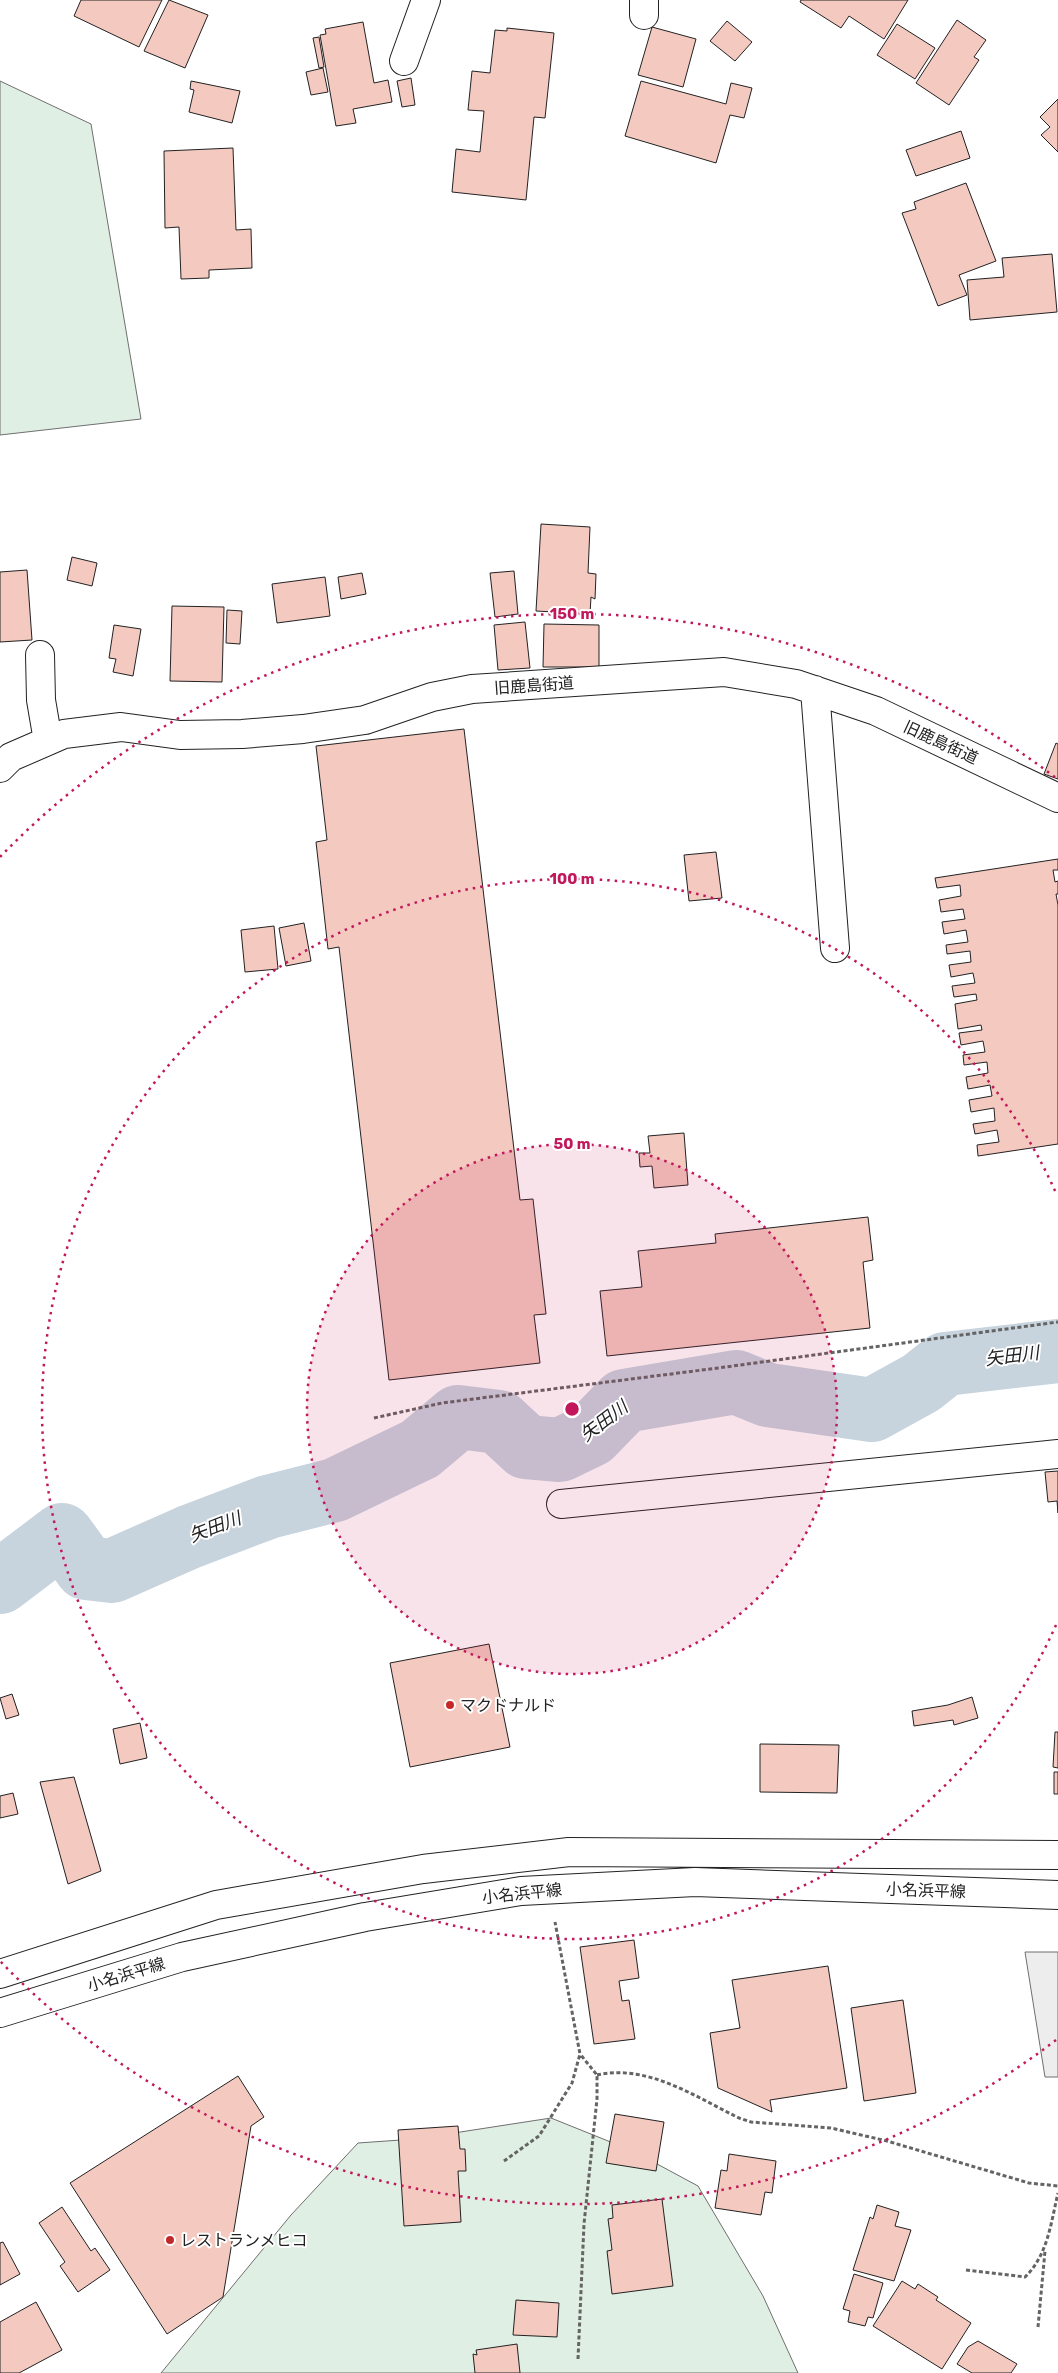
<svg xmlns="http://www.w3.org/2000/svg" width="1058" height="2373" viewBox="0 0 1058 2373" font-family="Rubik,'Noto Sans JP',sans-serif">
	<rect width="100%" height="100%" fill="#fff"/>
	<path fill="#e0efe3" stroke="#6f6f6f" d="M0 81 91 124 141 419 0 435Z
		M551 2118 633 2151 698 2186 763 2296 798 2373H161L291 2215 358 2143 415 2139Z"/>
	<path fill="#ededed" stroke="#6f6f6f" d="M1025 1952H1058V2077H1045Z"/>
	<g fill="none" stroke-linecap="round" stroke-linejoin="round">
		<path stroke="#c7d3dd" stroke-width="64" d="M0 1582 62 1535 86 1568 112 1571 189 1537 268 1507 335 1490 420 1449 458 1417 499 1422 526 1447 560 1450 591 1435 624 1401 736 1382 768 1395 872 1410 921 1383 945 1364 1058 1351"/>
	</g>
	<path fill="#f3c9c0" stroke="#222" d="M81 0H162L139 47 74 16Z
		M169 0 208 15 185 68 144 51Z
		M801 0H908L884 39 849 16 841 28 800 2Z
		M957 20 986 40 974 57 979 60 949 105 916 83Z
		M727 21 752 42 735 61 710 41Z
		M363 22 374 83 388 80 392 102 353 109 356 123 336 126 320 35 326 34 325 29Z
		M897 24 935 48 915 79 877 55Z
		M652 27 696 39 683 87 638 75Z
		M507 28 554 33 545 118 534 117 526 200 452 192 456 149 480 152 484 111 468 110 472 71 490 73 495 30 507 31Z
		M319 37 324 67 319 68 313 38Z
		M323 68 328 92 311 95 306 72Z
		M411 78 415 105 402 107 397 81Z
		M191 81 240 91 232 123 189 112 194 90 190 89Z
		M641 81 726 104 731 83 752 88 744 118 730 115 716 163 625 136Z
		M1058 99V152L1041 135 1050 127 1040 117Z
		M961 131 970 158 916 176 906 150Z
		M233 148 236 230 251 229 252 268 209 270V278L181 279 179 227 165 228 164 151Z
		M966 183 996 261 959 275 967 295 938 306 902 213 916 209 914 202Z
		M1052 254 1057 312 970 320 967 280 1004 277 1002 258Z
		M541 524 590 527 588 573 596 574 595 599 591 597 590 614 536 611Z
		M72 557 97 563 92 586 67 580Z
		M27 570 32 640 0 642V572Z
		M514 571 518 614 495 617 490 573Z
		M362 573 366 594 341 599 338 577Z
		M325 577 330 616 277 623 272 584Z
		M172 606 224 607 222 682 170 681Z
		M227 610 242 611 240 644 226 643Z
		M525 622 530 668 498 670 494 625Z
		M544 624 599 625V667H543Z
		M114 625 141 629 133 676 113 672 116 659 109 658Z
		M464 729 520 1200 533 1199 546 1314 534 1315 540 1363 389 1380 339 947 328 949 316 842 327 840 316 746Z
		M1056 743 1058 744V779L1044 774Z
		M716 852 722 898 689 901 684 855Z
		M1058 859V870H1053L1055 882 1058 881V894H1056L1058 905V1144L978 1156 977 1145 999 1142 997 1130 975 1134 973 1124 995 1121 994 1108 971 1112 969 1100 992 1096 990 1085 968 1089 966 1077 988 1073 987 1062 964 1065 963 1055 985 1052 983 1041 961 1045 959 1033 982 1030 981 1025 958 1029 955 1004 977 1000 976 994 954 997 952 986 975 983 973 973 951 977 949 965 971 962 970 951 947 954 946 945 968 942 966 930 944 934 942 922 965 919 963 909 941 912 939 900 961 896 960 885 937 888 935 878Z
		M304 923 311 961 286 966 279 928Z
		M274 926 278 969 245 972 241 930Z
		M684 1133 688 1185 654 1188 652 1166 640 1167 639 1153H650L648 1136Z
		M868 1217 873 1260 863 1262 870 1328 607 1356 600 1291 642 1287 638 1251 716 1243 715 1234Z
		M1058 1471V1513L1057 1501 1048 1502 1045 1472Z
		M489 1644 510 1747 410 1767 390 1663Z
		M12 1694 19 1715 6 1719 0 1698Z
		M972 1697 978 1718 954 1725 953 1720 914 1726 912 1711 948 1705Z
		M140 1723 147 1758 120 1764 113 1729Z
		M1055 1732H1058V1768L1053 1767Z
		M760 1744 839 1745 837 1793 760 1792Z
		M1054 1772H1058V1794H1054Z
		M74 1777 101 1871 68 1884 40 1782Z
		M13 1793 18 1814 0 1818V1796Z
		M634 1940 639 1978 619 1981 622 2001 629 2000 635 2039 594 2044 580 1947Z
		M828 1966 847 2088 770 2100 772 2112 718 2088 710 2033 740 2028 732 1980Z
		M903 2000 916 2093 864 2101 851 2008Z
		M238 2076 264 2117 251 2126 223 2297 167 2334 70 2183Z
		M615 2114 664 2122 656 2171 606 2163Z
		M458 2126 460 2149H465L466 2171H458L461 2222 404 2226 398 2130Z
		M729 2154 776 2161 772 2193 765 2192 761 2215 715 2208 721 2170 727 2171Z
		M662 2199 673 2286 612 2294 607 2251 612 2250 608 2219 613 2218 612 2205Z
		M877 2205 899 2212 895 2226 911 2230 894 2281 853 2270 870 2217 873 2219Z
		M62 2207 91 2251 95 2248 110 2270 78 2292 60 2266 65 2262 39 2223Z
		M3 2242 20 2274 0 2285V2243Z
		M854 2274 883 2283 873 2318 868 2317 865 2326 848 2322 850 2311 843 2309Z
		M902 2281 915 2289 918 2284 938 2297 936 2300 971 2323 942 2369 873 2326Z
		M516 2300 559 2303 557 2337 513 2335Z
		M36 2302 62 2350 19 2373H0V2322Z
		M978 2341 1017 2364 1011 2373H972L957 2364 968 2347Z
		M517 2344 520 2373H475L473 2354 477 2355 476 2350Z"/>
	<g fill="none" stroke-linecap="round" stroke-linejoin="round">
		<defs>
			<path id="minor" d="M644 15V0
				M404 61 426 0
				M40 655 41 700 48 741
				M815 690 835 948
				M0 768 11 757 64 734 121 727 180 735 242 734 303 729 365 720 432 697 472 689 724 672 796 684 876 711 1058 798
				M561 1504 1058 1454"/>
			<path id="major" d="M0 1974 216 1905 423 1869 569 1852 1058 1855
				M0 2013 182 1957 365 1917 521 1891 695 1882 1058 1895"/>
		</defs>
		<use href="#minor" stroke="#222" stroke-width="30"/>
		<use href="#major" stroke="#222" stroke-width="30"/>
		<path stroke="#646464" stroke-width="3" stroke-dasharray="4 2.5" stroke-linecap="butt" d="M374 1418 442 1403 718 1368 1058 1322
			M597 2075C648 2064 694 2096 739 2118L751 2122 831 2128 887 2141 1029 2183 1058 2186
			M504 2161 539 2136 572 2083 580 2054 555 1922
			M966 2270 1025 2277C1048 2255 1051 2222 1058 2193
			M1038 2327 1045 2251
			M578 2359 584 2224 597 2099V2075L580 2054"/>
		<use href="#minor" stroke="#fff" stroke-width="28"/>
		<use href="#major" stroke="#fff" stroke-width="28"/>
	</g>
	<circle cx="572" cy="1409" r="265" fill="#c2185b" fill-opacity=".12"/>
	<g fill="none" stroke="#c2185b" stroke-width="2.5" stroke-dasharray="2.5 5">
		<circle cx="572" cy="1409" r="265"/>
		<path d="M1056 1625A530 530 0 1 1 1056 1193"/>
		<path d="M1056 2040A795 795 0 0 1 0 1961M0 857A795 795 0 0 1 1056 778"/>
	</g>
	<g fill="#c62828" stroke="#fff" stroke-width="2">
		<circle cx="450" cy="1705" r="5"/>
		<circle cx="170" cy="2240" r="5"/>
	</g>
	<g text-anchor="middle" stroke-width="4" stroke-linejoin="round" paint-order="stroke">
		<g font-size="16" fill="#222" stroke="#fff">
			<text transform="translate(534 685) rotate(-4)" y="6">旧鹿島街道</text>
			<text transform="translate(941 742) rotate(25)" y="6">旧鹿島街道</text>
			<text transform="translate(926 1890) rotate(2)" y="6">小名浜平線</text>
			<text transform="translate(522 1893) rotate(-6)" y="6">小名浜平線</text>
			<text transform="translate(126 1974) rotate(-17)" y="6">小名浜平線</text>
		</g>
		<g font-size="16" fill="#222" stroke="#fff" text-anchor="start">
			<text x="460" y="1711">マクドナルド</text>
			<text x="180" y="2246">レストランメヒコ</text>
		</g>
		<g font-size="18" font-style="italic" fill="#222" stroke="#fff">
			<text transform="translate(1012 1356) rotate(-7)" y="6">矢田川</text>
			<text transform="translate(604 1421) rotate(-37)" y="6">矢田川</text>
			<text transform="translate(215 1527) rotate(-21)" y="6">矢田川</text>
		</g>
	</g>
	<circle cx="572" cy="1409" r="8" fill="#c2185b" stroke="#fff" stroke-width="2.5"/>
	<g font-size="15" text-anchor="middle" font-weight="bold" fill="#c2185b" stroke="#fff" stroke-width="4" stroke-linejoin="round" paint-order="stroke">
		<text x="572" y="619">150 m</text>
		<text x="572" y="884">100 m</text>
		<text x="572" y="1149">50 m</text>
	</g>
</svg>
